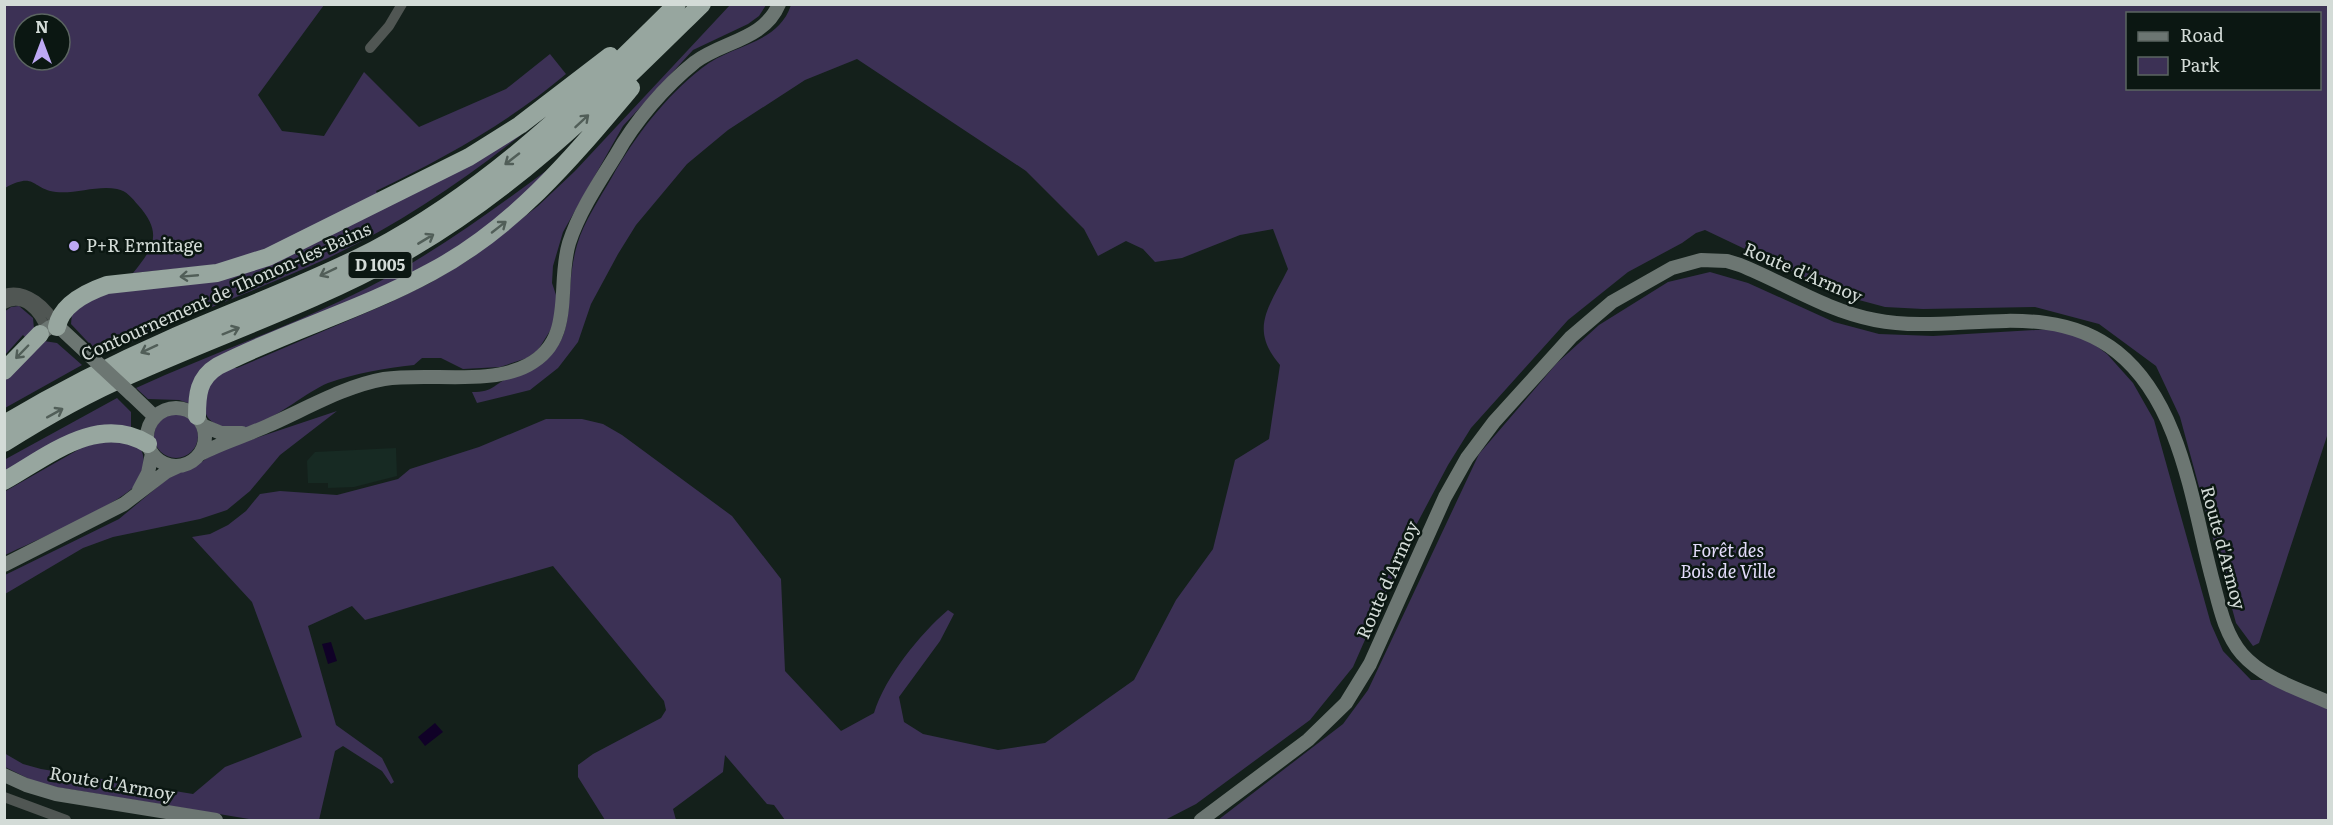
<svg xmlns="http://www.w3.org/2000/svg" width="2333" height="825" viewBox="0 0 2333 825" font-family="Literata,serif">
	<rect width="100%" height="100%" fill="#14201b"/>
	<path fill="#172a23" d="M396 448 397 476 354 487 328 488V483H308L307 461 315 452Z"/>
	<path fill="#3c3155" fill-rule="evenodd" d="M4 5H324L258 95 282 131 324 136 364 72 419 127 506 89 550 54 566 74C508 123 444 158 376 191L378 195 278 244 225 264 133 273C154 247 163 233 138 205 132 198 127 191 117 189 98 185 76 194 56 192 31 189 36 171 5 188ZM24 24H60V60H24Z
		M730 5H766L759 16 748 24 693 50 623 126 563 232 553 266 552 283 557 298 553 326 538 350 527 358 500 367 463 369 441 358H422L414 365C385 368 356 373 328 383 297 396 255 440 220 426 214 423 209 421 206 414 203 406 208 391 209 382L230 368H237L389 303 430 283 470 259 538 206 575 171Z
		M791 5H2328V433L2259 643 2253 646 2236 623 2180 417 2156 366 2099 324 2035 307 1923 309 1885 307 1844 296 1705 230 1696 233 1682 243 1628 272 1568 320 1471 428 1448 465 1412 533 1353 667 1310 720 1196 804 1165 820H785L774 805 767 804 725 755 723 772 673 809 676 820H605L578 777V765L593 754 661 718 666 710 664 701 553 566 365 620 352 606 308 626 336 725 382 758 394 782 391 784 382 771 343 746 335 751 319 820H255L50 786 35 782 5 767 4 753 23 764 41 769 193 794 225 767 302 737 252 602 192 537 210 534 228 525 246 511 260 494 280 491 337 495 398 479 410 469 479 447 546 419H582L603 424 622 435 732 516 781 579 785 671 841 731 874 713C885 677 920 634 948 610L954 614 940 641 899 697 904 722 923 734 998 750 1045 743 1134 680 1176 600 1213 549 1235 460 1269 439 1280 365C1248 328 1270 306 1288 269L1273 229 1240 235 1182 258 1155 262 1143 249 1126 241 1098 256 1084 229 1026 171 857 59 805 80 728 130 687 164 636 225 618 254 591 304 578 342 558 368 530 390 477 403 472 392C495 392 493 384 509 378 589 351 559 308 577 245 584 221 600 198 612 177 635 136 665 97 702 68 731 44 778 45 791 5ZM2128 14H2320V88H2128Z
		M518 132 521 135C461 182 397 226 328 258 253 292 175 320 101 356L71 324 72 313 104 292 199 281Z
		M558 162 532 192 439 262 217 361 191 404 179 400 148 399 136 388C212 353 292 326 367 288 435 253 496 208 558 162Z
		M1710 272 1748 283 1834 322 1879 334 1933 336 2051 329 2087 339 2107 354 2133 383 2154 420 2211 624 2223 651 2251 680H2265L2328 709V820H1218L1343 724 1368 690 1479 454 1557 363 1599 325 1668 282Z
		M19 306 33 318 34 329 26 338 23 335 5 355 4 312 11 307Z
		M44 341 57 343 82 365 5 408 4 378Z
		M117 398 131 412V430L5 476 4 460Z
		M337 411 280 455 250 491 227 510 200 519 113 537 83 548 5 594V575L119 519 173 474 193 468 217 451Z
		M154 436a22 22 0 1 1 44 0a22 22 0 1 1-44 0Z
		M114 439 140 447C146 459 145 470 138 482 126 502 30 543 5 555L4 492 83 447Z"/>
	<path fill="#100127" d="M331 642 337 661 328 664 322 644Z
		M435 723 443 732 425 746 418 737Z"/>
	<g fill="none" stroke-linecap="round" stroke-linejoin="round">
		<path stroke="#505653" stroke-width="10" d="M370 48 389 26 402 4
			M4 294C26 287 49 307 57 327
			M4 304C24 293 39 312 46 329
			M4 797 66 820"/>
		<path stroke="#6c7672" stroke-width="14" d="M40 334 50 327 60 328 89 355
			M131 394 155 417
			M147 437a29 29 0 1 1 58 0a29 29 0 1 1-58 0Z
			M204 426 221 433H242
			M200 454C221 443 245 436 267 426 304 410 344 386 384 379 428 372 489 386 528 365 576 340 556 286 569 243 579 212 599 182 616 155 635 121 665 86 695 62 723 41 764 40 779 4
			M139 490 148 473 152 453
			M4 565 124 504 166 472 179 466
			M4 775 26 785 56 794 216 820
			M1201 820 1308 740 1346 703 1370 664 1445 497 1467 458 1494 422 1571 337 1612 302 1672 268 1701 260 1727 261 1740 265C1785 283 1827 311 1875 320 1955 336 2047 296 2117 352 2181 403 2192 503 2212 578 2219 604 2224 633 2242 654 2264 679 2299 689 2328 702"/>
		<path stroke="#97a69f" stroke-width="18" d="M57 327C61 304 87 292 107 285L217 273 268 257 469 157 520 125 610 56
			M4 371 40 334
			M197 416C197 395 198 378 218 366 287 331 363 309 431 272 514 228 572 158 631 88
			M4 424C58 392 113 364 170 339 238 309 308 284 374 250 492 188 584 96 677 4
			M4 443C45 417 88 393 132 374 221 334 313 303 398 256 515 191 607 97 702 4
			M4 481C47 457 98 413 148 444"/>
		<path stroke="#6c7672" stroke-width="14" d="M89 355 131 394"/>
	</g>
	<defs><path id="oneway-shaft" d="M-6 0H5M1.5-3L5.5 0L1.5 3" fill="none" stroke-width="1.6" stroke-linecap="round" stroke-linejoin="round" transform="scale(1.5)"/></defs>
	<g stroke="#515e58">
		<use href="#oneway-shaft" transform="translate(582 121) rotate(-43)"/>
		<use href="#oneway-shaft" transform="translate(512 159) rotate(142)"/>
		<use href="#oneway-shaft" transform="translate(499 227) rotate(-38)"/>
		<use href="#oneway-shaft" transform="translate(426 239) rotate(-31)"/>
		<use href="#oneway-shaft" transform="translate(328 272) rotate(154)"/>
		<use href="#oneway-shaft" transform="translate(189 276) rotate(175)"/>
		<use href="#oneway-shaft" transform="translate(231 331) rotate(-22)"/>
		<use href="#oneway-shaft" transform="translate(149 349) rotate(155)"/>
		<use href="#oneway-shaft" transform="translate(22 352) rotate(134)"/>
		<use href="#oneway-shaft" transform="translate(55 413) rotate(-29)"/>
	</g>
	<circle fill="#bea9f4" stroke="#0b1712" stroke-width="2" cx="74" cy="246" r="6"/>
	<g text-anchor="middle" stroke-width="5" stroke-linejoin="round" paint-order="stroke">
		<rect fill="#0b1712" stroke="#97a09c" stroke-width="1.5" x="348.5" y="252" width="63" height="26" rx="4.5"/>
		<g font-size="16" font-weight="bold" fill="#d3dbd7">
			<text x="380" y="271">D 1005</text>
		</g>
		<g font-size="18" fill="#d3dbd7" stroke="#0b1712" text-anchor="start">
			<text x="86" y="252">P+R Ermitage</text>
		</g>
		<g font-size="18" fill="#d3dbd7" stroke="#0b1712">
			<text transform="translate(1803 273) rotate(23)" y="6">Route d'Armoy</text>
			<text transform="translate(226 292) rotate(-24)" y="6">Contournement de Thonon-les-Bains</text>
			<text transform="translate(2223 548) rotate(75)" y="6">Route d'Armoy</text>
			<text transform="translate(1388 580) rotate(-66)" y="6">Route d'Armoy</text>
			<text transform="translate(112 784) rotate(10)" y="6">Route d'Armoy</text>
		</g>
		<g font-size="18" font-style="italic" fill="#e4dcfb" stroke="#0b1712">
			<text x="1728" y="557">Forêt des<tspan x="1728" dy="21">Bois de Ville</tspan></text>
		</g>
	</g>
	<rect width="2333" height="825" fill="none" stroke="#d3dbd7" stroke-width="12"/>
	<rect x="2126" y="12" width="195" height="78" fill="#0b1712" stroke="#5b6561" stroke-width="1.5"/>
	<rect x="2138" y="32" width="30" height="9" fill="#6c7672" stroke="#5b6561" stroke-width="1.5"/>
	<text x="2180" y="42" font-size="18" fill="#d3dbd7">Road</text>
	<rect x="2138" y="57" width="30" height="18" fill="#3c3155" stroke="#5b6561" stroke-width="1.5"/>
	<text x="2180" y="72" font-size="18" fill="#d3dbd7">Park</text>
	<g transform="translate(42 42)"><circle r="28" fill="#0b1712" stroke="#5b6561" stroke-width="1.5"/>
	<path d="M0-4.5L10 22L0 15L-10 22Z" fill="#bea9f4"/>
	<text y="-9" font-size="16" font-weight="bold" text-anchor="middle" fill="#d3dbd7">N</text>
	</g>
</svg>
